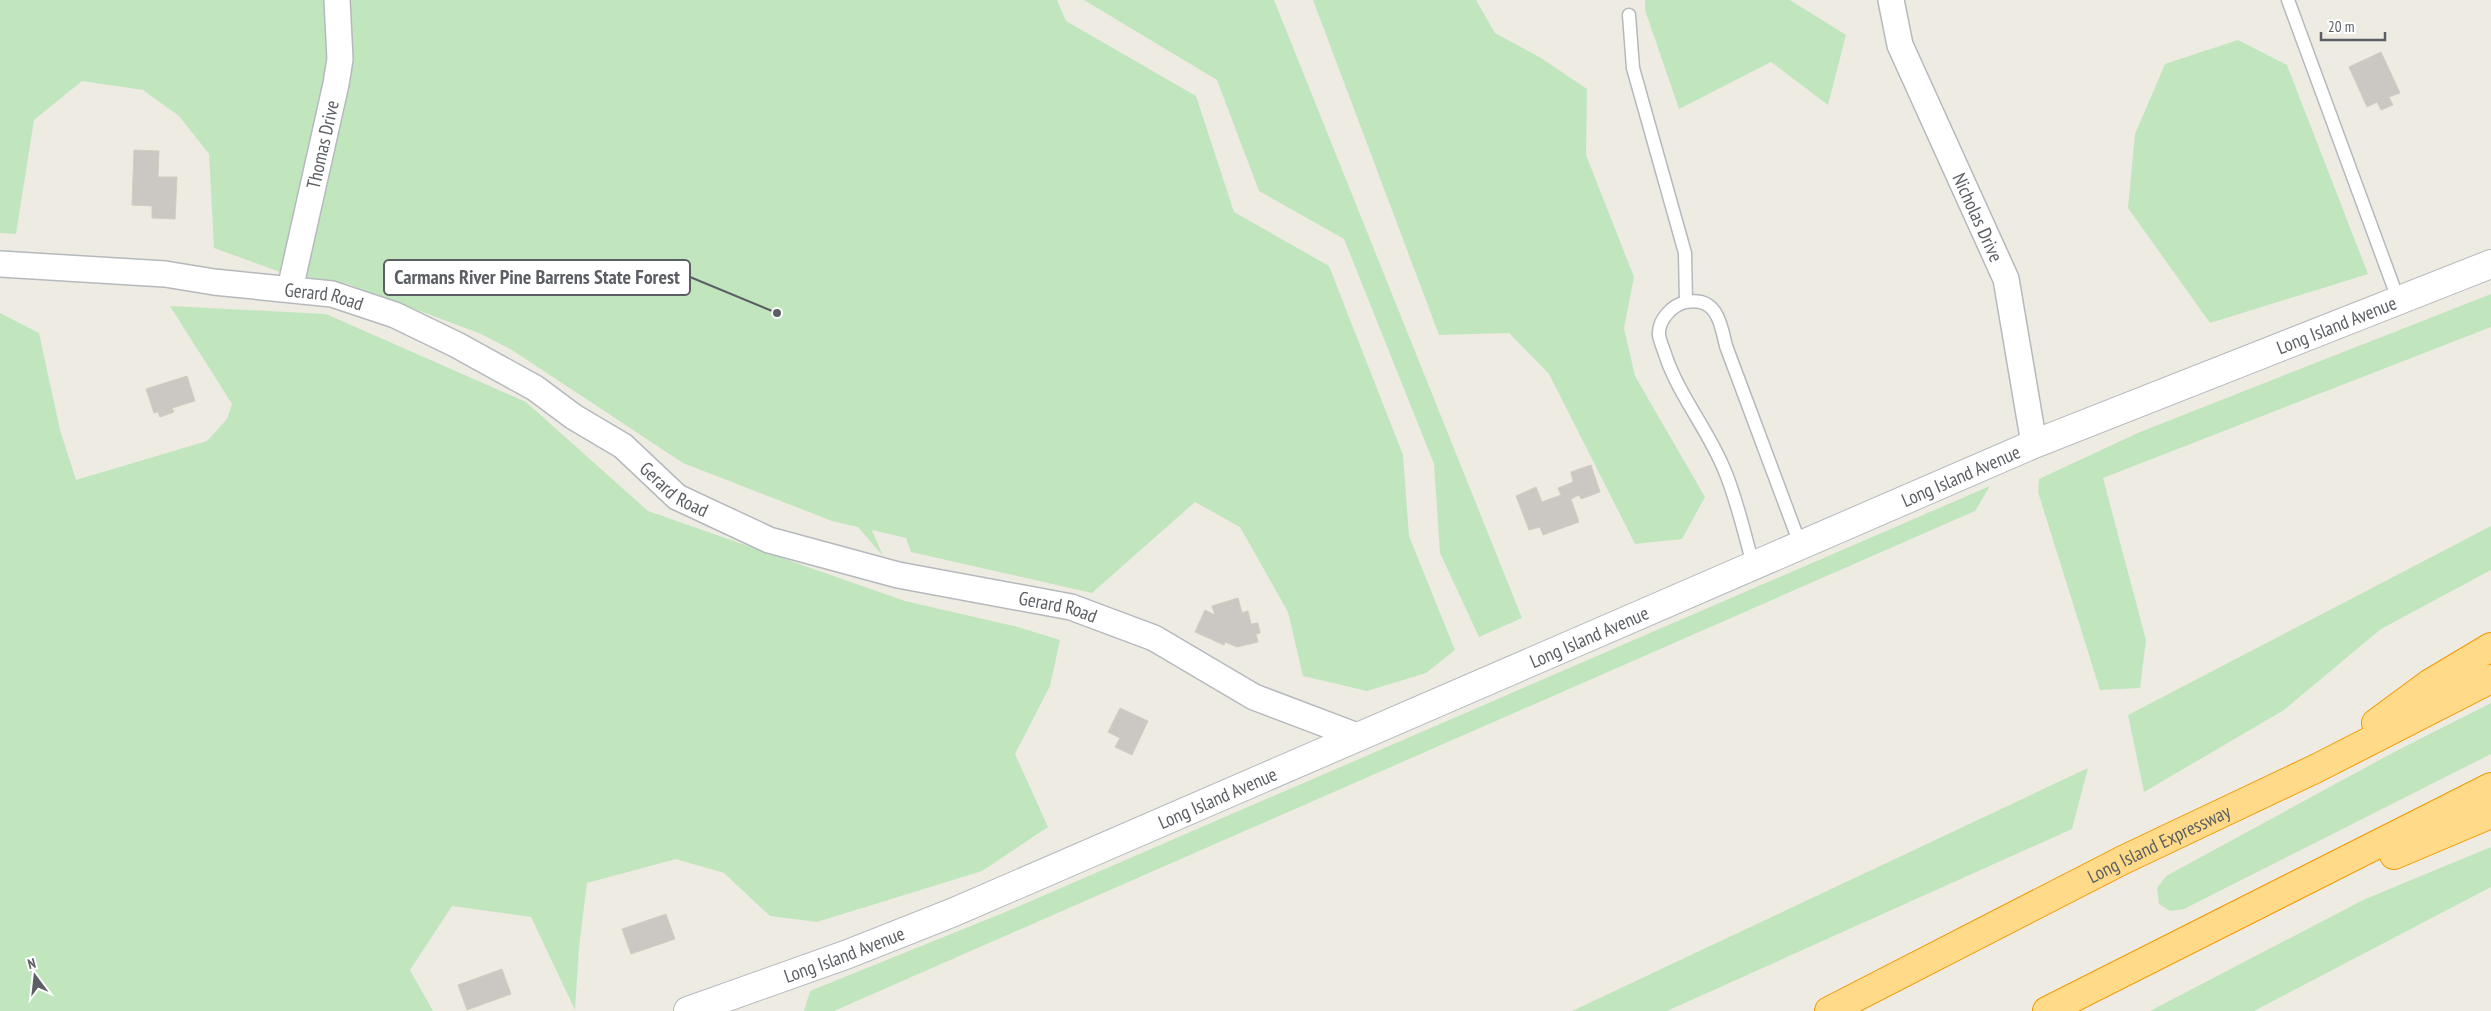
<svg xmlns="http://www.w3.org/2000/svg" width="2491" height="1011" viewBox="0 0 2491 1011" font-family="'PT Sans Narrow',sans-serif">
	<rect width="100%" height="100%" fill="#eeebe3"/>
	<path fill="#c1e6be" d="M0 0H1057L1066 21 1196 96 1234 212 1329 266 1403 455 1409 536 1455 650 1426 673 1367 691 1303 676 1288 612 1240 527 1195 502 1092 593 911 552 906 538 872 530 883 556 858 527 832 521 683 463 512 350 481 334 348 284 283 273 214 248 209 154 179 116 143 90 82 81 34 120 16 234 0 233Z
		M1084 0H1274L1522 618 1479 637 1440 553 1434 464 1344 239 1259 191 1217 80Z
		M1313 0H1476L1495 33 1541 58 1587 89 1586 155 1634 277 1624 328 1635 376 1705 497 1682 539 1635 544 1549 374 1509 333 1439 335Z
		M1645 0H1790L1846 35 1828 105 1771 62 1679 109 1645 10Z
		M2238 40 2287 65 2368 274 2210 323 2128 208 2135 134 2165 64Z
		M2491 294V327L2103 478 2146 640 2140 688 2100 690 2038 492 2039 479 2140 432Z
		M170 306 326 314 526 402 648 511 905 601 1018 627 1060 640 1050 686 1015 754 1048 827 982 871 817 922 770 916 724 873 676 859 587 883 579 947 575 1010 531 917 452 906 410 970 433 1011H0V313L39 333 60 430 76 480 207 441 227 419 232 404Z
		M1990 486 1975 511 834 1011H804L810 991 1003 913Z
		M2491 526V570L2381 629 2284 710 2144 792 2128 715Z
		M2491 703V754L2184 909 2170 911 2159 904 2157 888 2166 876 2396 751Z
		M2088 768 2072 829 1667 1011H1572Z
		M2491 847V887L2254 1011H2150L2363 900Z"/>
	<path fill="#cbc7c2" stroke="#d3ccc1" d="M2381 52 2400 93 2389 97 2393 105 2381 110 2377 102 2367 107 2349 67Z
		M134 150 159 151 158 177H177L175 219 152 218V206L132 205Z
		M187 376 195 401 172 408 174 412 160 417 158 412 154 413 146 389Z
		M1591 465 1600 492 1581 499 1579 495 1571 499 1579 522 1543 535 1540 527 1529 530 1516 496 1536 487 1542 502 1561 495 1558 488 1573 482 1571 472Z
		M1238 598 1242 613 1248 611 1251 624 1258 623 1260 633 1256 634 1258 642 1237 647 1225 642 1224 645 1195 632 1205 610 1215 615 1212 606Z
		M1120 708 1148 721 1132 755 1115 747 1120 738 1108 732Z
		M666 914 675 939 631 954 622 929Z
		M502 969 511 994 467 1010 458 985Z"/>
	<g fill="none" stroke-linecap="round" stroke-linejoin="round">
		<defs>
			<path id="lane" d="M2288 0 2398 299
				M1629 15 1633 68 1685 253 1686 302
				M1753 564C1744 533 1737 499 1724 469 1708 430 1680 397 1666 357 1664 350 1660 342 1659 335 1658 320 1672 305 1686 302 1717 296 1721 324 1726 346L1800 544"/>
			<g id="street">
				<path id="s1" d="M1891 0 1900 45 2006 279 2034 444"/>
				<path id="s2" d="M0 264 165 274 214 282 332 294 395 315 457 345 535 388 574 417 623 446 677 497 769 540 898 575 1071 607 1154 638 1254 697 1357 736"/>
				<path id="s3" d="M290 289 336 84 340 59 337 0"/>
			</g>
			<g id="secondary">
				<path id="s4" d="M688 1011 848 954 954 912 2034 444 2491 264"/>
			</g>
			<g id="highway">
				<path d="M2376 723 2429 684 2491 647"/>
				<path d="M2394 855 2491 814"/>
				<path id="s5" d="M1829 1011 2123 860 2317 768 2491 679"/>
				<path d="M2047 1011 2491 787"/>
			</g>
		</defs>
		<use href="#lane" stroke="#b5b9bd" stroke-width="15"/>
		<use href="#street" stroke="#b5b9bd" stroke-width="28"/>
		<use href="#secondary" stroke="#b6babf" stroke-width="30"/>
		<use href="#highway" stroke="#f19900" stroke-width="30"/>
		<use href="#lane" stroke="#fff" stroke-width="12"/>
		<use href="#street" stroke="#fff" stroke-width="25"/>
		<use href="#secondary" stroke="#fff" stroke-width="28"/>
		<use href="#highway" stroke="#ffdb89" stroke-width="28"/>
	</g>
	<g text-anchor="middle" stroke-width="5" stroke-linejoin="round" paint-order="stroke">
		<g font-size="19" fill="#5b5f64" stroke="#fff">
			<text dy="7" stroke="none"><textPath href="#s3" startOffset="148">Thomas Drive</textPath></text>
			<text dy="7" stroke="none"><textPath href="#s1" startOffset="235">Nicholas Drive</textPath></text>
			<text dy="7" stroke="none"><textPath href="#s2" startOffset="326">Gerard Road</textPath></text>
			<text dy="7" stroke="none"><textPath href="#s4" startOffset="1786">Long Island Avenue</textPath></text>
			<text dy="7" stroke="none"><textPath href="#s4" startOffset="1381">Long Island Avenue</textPath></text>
			<text dy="7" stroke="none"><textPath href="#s2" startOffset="731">Gerard Road</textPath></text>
			<text dy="7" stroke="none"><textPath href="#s2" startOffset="1136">Gerard Road</textPath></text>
			<text dy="7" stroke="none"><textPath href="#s4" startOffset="976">Long Island Avenue</textPath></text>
			<text dy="7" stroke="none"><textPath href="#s4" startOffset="571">Long Island Avenue</textPath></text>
			<text dy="7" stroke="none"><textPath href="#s5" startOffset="370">Long Island Expressway</textPath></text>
			<text dy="7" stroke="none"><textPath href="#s4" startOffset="166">Long Island Avenue</textPath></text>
		</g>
	</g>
	<path fill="none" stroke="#5b5f64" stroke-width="2" d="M777 313L690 277"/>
	<circle fill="#5b5f64" stroke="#fff" stroke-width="2" cx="777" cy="313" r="5"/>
	<rect fill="#fff" stroke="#5b5f64" stroke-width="2" x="384" y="260" width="306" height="35" rx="5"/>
	<g font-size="20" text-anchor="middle" font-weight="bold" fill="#5b5f64">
		<text x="537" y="284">Carmans River Pine Barrens State Forest</text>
	</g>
	<g transform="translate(35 976) rotate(345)" stroke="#ffffff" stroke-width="4" paint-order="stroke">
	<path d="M0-4L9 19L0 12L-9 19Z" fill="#5b5f64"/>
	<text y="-8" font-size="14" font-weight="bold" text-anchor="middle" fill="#5b5f64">N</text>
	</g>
	<path d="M2321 32v8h64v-8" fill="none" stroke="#5b5f64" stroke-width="2.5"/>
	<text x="2328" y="32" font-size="15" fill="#5b5f64" stroke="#ffffff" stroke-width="4" paint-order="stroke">20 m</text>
</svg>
